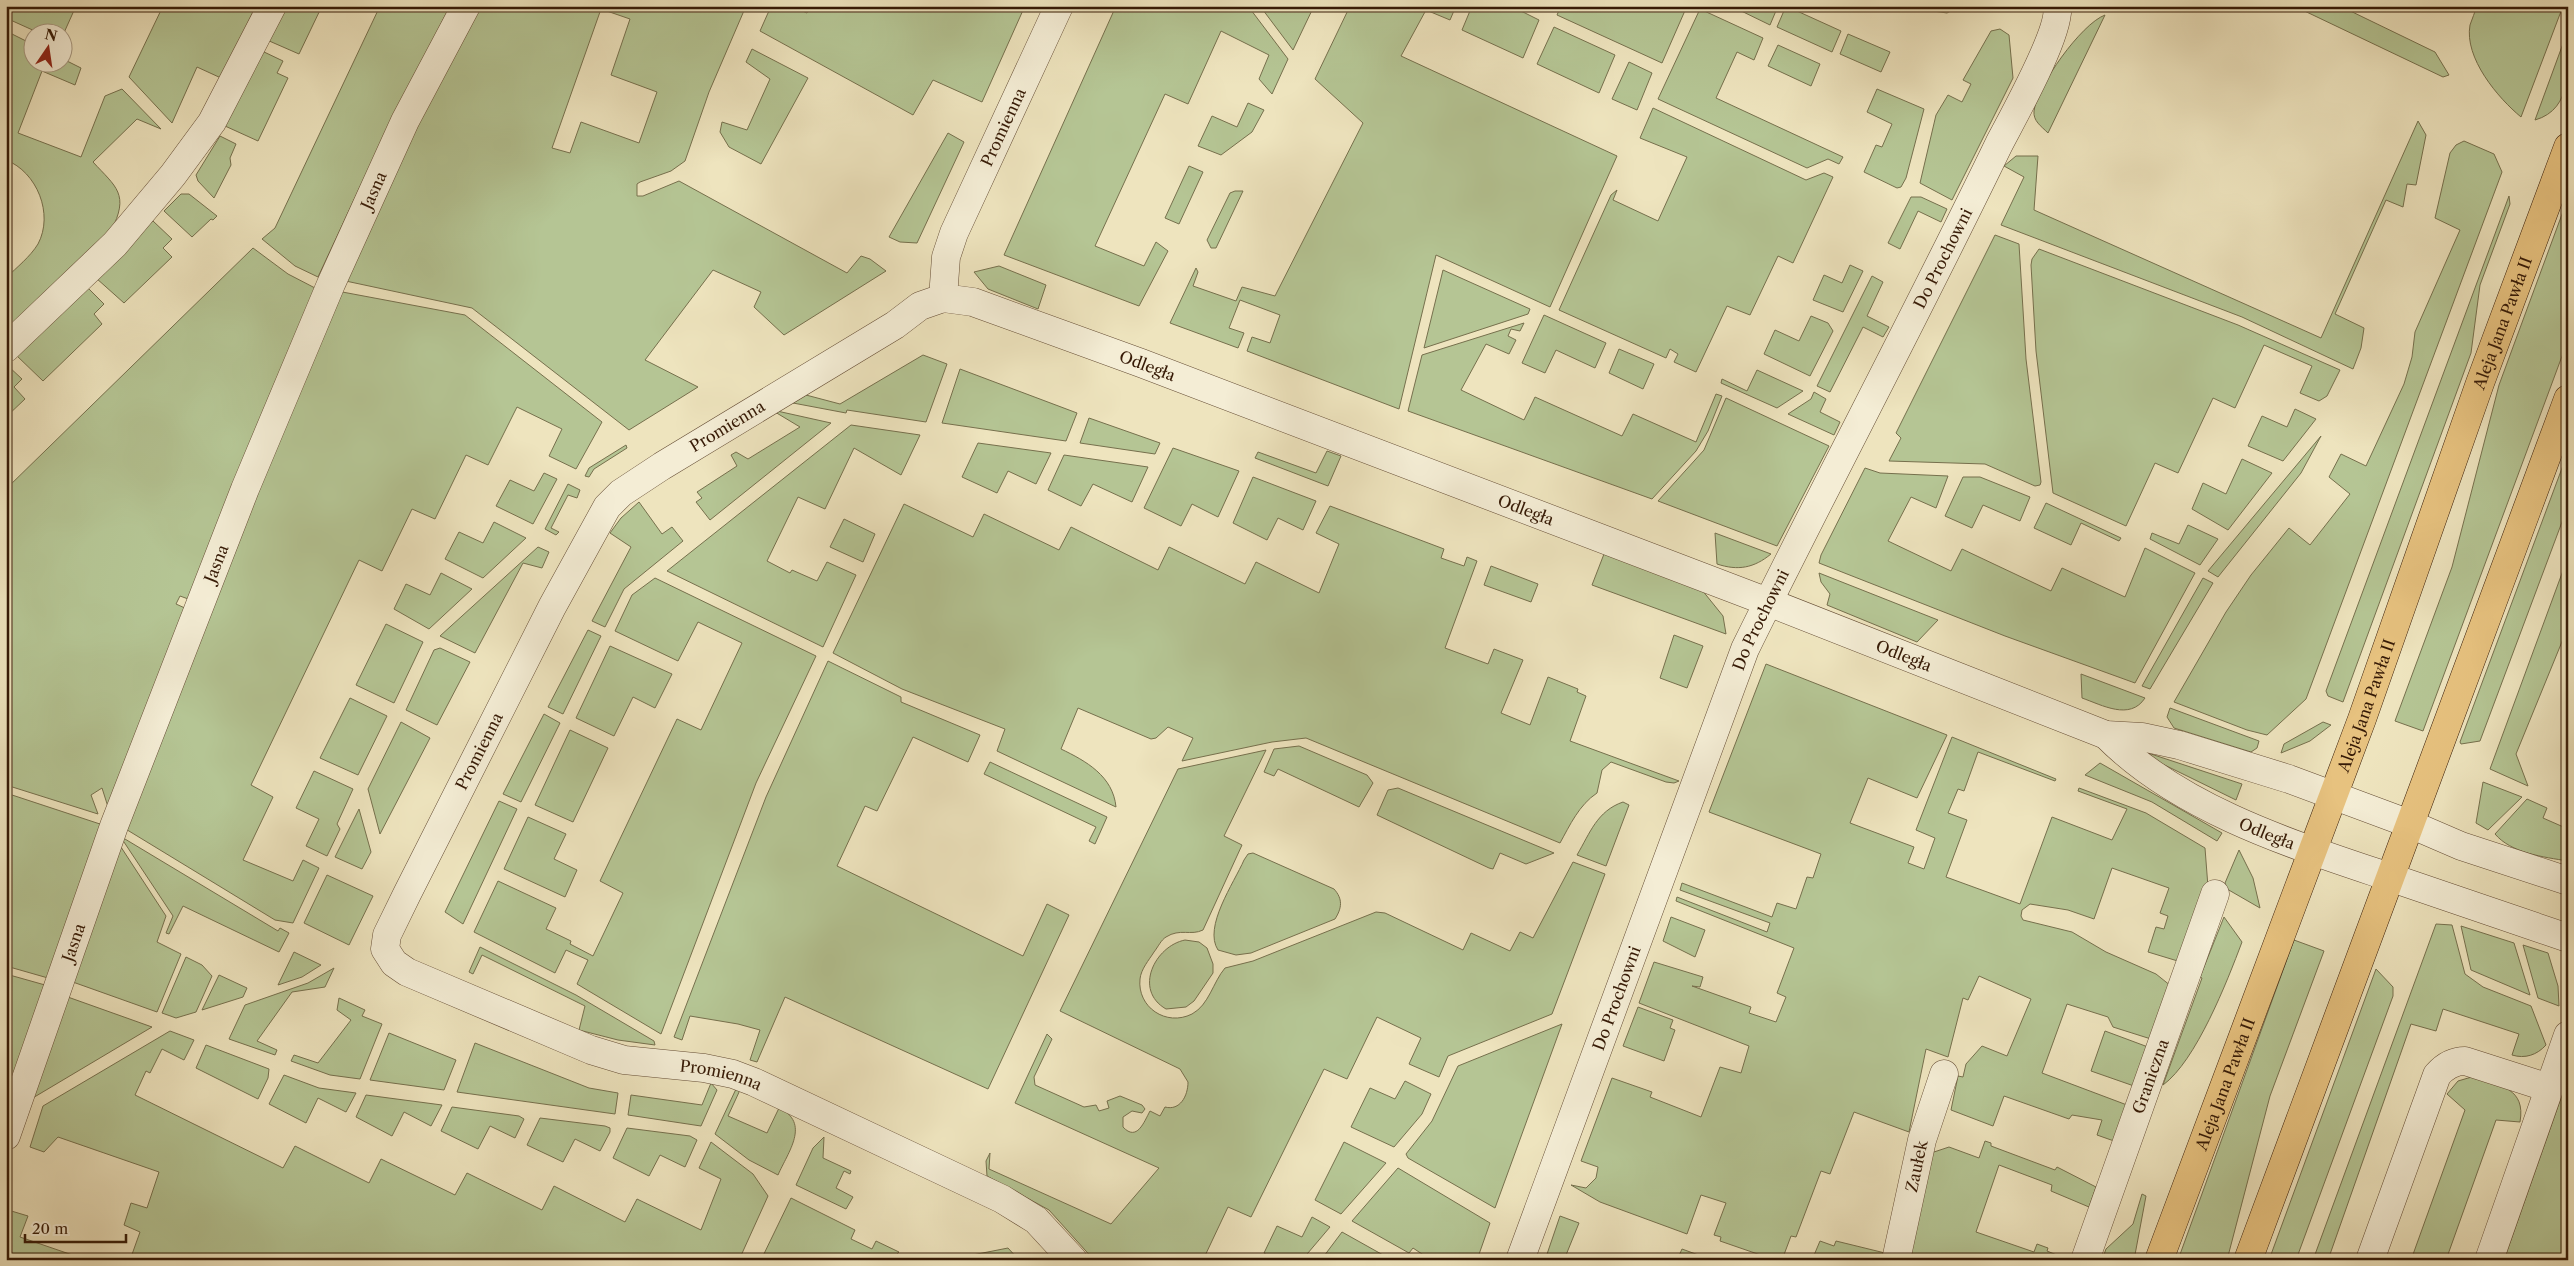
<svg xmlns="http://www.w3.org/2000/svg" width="2574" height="1266" viewBox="0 0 2574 1266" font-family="'Libre Caslon Text',serif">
	<rect width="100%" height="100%" fill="#eee4be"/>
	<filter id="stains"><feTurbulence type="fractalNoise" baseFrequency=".004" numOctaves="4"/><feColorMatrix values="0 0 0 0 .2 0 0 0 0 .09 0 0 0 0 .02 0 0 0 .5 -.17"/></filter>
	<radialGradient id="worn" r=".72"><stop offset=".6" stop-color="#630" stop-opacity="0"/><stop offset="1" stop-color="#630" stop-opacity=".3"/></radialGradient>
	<path fill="#b5c594" stroke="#76704d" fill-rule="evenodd" d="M6 6H76L63 35 62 32H37L6 18Z
		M163 6H256L221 78 197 67 172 123 129 77Z
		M283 6H322L299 54 267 40Z
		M380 6H450L360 187 318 277 295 266 262 239 275 228Z
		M474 6H746L709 92 685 161 671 171 640 182 637 184V196H643L679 181 847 273 861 256 870 259 886 271 784 335 754 307 761 292 713 270 645 360 698 387 629 430 472 308 341 280ZM601 9 630 19 611 75 657 92 639 143 581 122 570 153 552 148Z
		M774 6H791L807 13 811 6H963L972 10 974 6H1020L1024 8 982 102 933 80 913 115 760 31 768 13Z
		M1116 6H1248L1288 59 1272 94 1259 79 1269 55 1221 31 1188 104 1165 94 1095 246 1144 266 1156 242 1168 251 1139 306 1004 255Z
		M1260 6H1314L1293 50Z
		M1350 6H1456L1450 20 1426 10 1401 56 1617 156 1550 307 1436 255 1399 409 1247 351 1252 337 1270 343 1280 315 1240 300 1229 328 1244 333 1238 348 1170 323 1196 268 1198 272 1193 286 1236 301 1242 287 1275 296 1363 123 1315 79Z
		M1472 6H1511L1539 20 1523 58 1462 30Z
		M1561 6H1687L1662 63 1557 15Z
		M1731 6H1778L1770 25Z
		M1786 6 1841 31 1832 52 1777 27Z
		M1929 6H1960L1947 13 1927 10Z
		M2294 6H2340L2435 52 2449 75 2443 77Z
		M2477 6H2563L2521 117C2498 98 2464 58 2470 25 2472 19 2475 12 2477 6Z
		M1700 9 1763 38 1754 60 1737 52 1716 98 1843 157 1839 164 1828 159 1807 168 1658 99Z
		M2105 15 2048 133C2041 126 2033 121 2034 111 2037 86 2081 24 2105 15Z
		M1554 27 1615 55 1599 93 1537 64Z
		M2000 29 2009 35 2013 78 1952 200 1920 183 1936 115 1948 95 1962 102 1971 84 1963 80 1991 31Z
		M2568 30C2568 64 2574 109 2535 120Z
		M6 31 32 44V62H62L63 59 81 68 75 85 42 71 18 133 81 157 105 96 122 89 161 129 137 119 93 162C116 187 130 194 111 231L6 332V278C17 267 30 257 38 244 54 214 37 172 6 160Z
		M1848 34 1890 52 1881 72 1840 54Z
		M1778 45 1820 64 1811 86 1768 66Z
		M752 49 808 78 761 164 729 147 720 132 722 122 747 130 770 79 746 62Z
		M262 51 283 61 277 73 288 78 258 141 225 126Z
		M1629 62 1652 73 1637 110 1612 99Z
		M1877 89 1924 109 1906 178 1901 187 1897 188 1864 172 1876 145 1882 147 1892 124 1867 112Z
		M1248 103 1264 110 1252 132 1221 155 1198 146 1212 116 1237 127Z
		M1653 108 1806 180 1824 173 1833 177 1793 263 1778 256 1750 315 1727 306 1696 372 1674 362 1678 354 1670 349 1666 358 1559 310 1611 195 1617 190 1613 200 1658 221 1687 157 1640 138Z
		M2418 121 2426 135 2416 185 2407 184 2403 207 2386 200 2335 314 2364 328 2361 348 2353 369 2242 317 2001 225 2024 177 2004 166 2016 156H2038L2034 210 2321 338Z
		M948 133 964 142 917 243 900 242 889 237Z
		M220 136 236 144 230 158 231 165 214 198 198 181 196 175Z
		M2464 141 2494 154 2502 172 2306 699 2267 735 2247 730 2174 702 2226 612 2251 575 2289 528 2310 545 2350 494 2329 477 2341 454 2366 466 2404 384 2412 357 2415 332 2460 230 2435 218 2450 153 2456 145Z
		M1189 166 1203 172 1179 224 1165 218Z
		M1235 191H1243L1216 248H1211L1207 240 1230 193Z
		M181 194H189L217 216 213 220 211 219 192 237 164 211Z
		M2509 196 2510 204 2480 285 2471 353 2343 702 2328 696 2326 691Z
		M1911 197H1921L1947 209 1941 222 1918 211 1900 249 1888 243Z
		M2568 198V340L2423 731 2395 721 2452 567 2499 385Z
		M153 221 172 239 163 248 172 257 124 303 96 278Z
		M1995 235 2019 244 2026 359 2041 482 2040 485 2035 486 1985 464 1889 461 1901 438 1896 433Z
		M253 248 288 274 315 288 191 600 180 596 176 604 187 609 109 810 102 788 91 795 98 814 6 785V489Z
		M2039 249 2238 325 2340 370 2327 396 2319 401 2300 393 2312 366 2264 345 2235 408 2213 398 2178 473 2155 463 2126 526 2053 493 2036 351 2031 265 2032 259Z
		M1850 265 1863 271 1843 312 1813 300 1824 275 1842 283Z
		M999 266 1046 285 1038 309 988 289 974 272Z
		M1443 270 1530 309 1528 314 1424 348Z
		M1872 276 1883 282 1867 316 1889 327 1883 337 1863 327 1830 392 1817 386Z
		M86 286 104 304 94 314 102 324 43 381 16 355Z
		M337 291 465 315 602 422 576 469 549 456 562 429 517 407 488 465 466 455 435 519 412 509 382 571 359 560 251 785 273 797 243 860 293 881 303 860 319 868 293 923 275 920 124 828Z
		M1544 315 1606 343 1595 368 1556 350 1545 373 1522 363Z
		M1811 316 1828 323 1833 331 1810 376 1764 354 1775 330 1799 341Z
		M1524 323 1520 331 1511 329 1508 336 1516 340 1509 354 1486 344 1461 390 1524 420 1535 397 1622 436 1633 414 1696 442 1716 394 1722 396 1708 431 1696 451 1652 499 1408 411 1422 355Z
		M1619 349 1654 364 1643 389 1609 373Z
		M923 355 947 364 926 422 847 410 846 413 793 403 806 395 840 404Z
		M7 365 22 379 14 387 25 399 6 417Z
		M960 369 1077 413 1066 441 942 423Z
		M1757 370 1803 391 1777 408 1721 383 1722 379 1747 391Z
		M1814 392 1826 399 1820 412 1840 422 1834 435 1788 414 1811 399Z
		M1726 398 1829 446 1777 546 1658 501 1704 450Z
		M2295 409 2316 419 2283 461 2248 446 2262 416 2287 427Z
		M777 411 831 423 710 520 696 502 702 498 697 492 737 466 731 455 736 452 748 459 800 427 775 412Z
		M1089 418 1160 443 1155 454 1080 443Z
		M851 425 920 435 901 475 854 448 825 509 798 497 767 561 790 573 792 570 817 581 827 562 856 575 823 647 667 571Z
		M2321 436 2301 473 2218 577 2208 571Z
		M978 443 1051 453 1036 484 1008 471 997 493 962 477Z
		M626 445 627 448 594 469 589 477 585 476 589 468Z
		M1173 448 1239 471 1218 517 1192 504 1181 526 1144 508Z
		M1327 451 1341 456 1328 486 1255 458 1258 452 1316 473Z
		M2568 452V506L2480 741 2461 744 2460 742Z
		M1064 455 1148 467 1132 502 1093 484 1081 506 1048 490Z
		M2242 459 2272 473 2228 530 2192 509 2203 483 2226 494Z
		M1865 468 1880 473 1948 476 1936 508 1911 497 1888 541 1951 571 1962 549 2051 591 2062 568 2125 597 2145 548 2195 573 2135 683 2005 636 1819 563 1821 555Z
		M544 473 557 479 533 524 496 506 510 480 534 491Z
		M1253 477 1316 501 1303 530 1278 518 1267 540 1233 523Z
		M1963 477H1980L2030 497 2020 521 1983 505 1972 528 1945 516Z
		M568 484 580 490 577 498 568 495 551 528 559 532 556 535 545 529Z
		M639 502 662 534 672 527 683 541 624 589 605 627 592 621 631 547 610 533 621 518Z
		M2046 503 2121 538 2119 541 2081 523 2071 545 2034 528Z
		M904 504 973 537 984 514 1059 550 1071 527 1158 570 1169 547 1245 584 1256 562 1319 593 1339 544 1316 533 1330 506 1444 549 1441 558 1464 566 1467 557 1477 561 1445 648 1488 664 1494 649 1523 660 1501 713 1530 725 1548 677 1578 689 1577 692 1586 696 1570 741 1679 781 1674 783 1666 782 1611 762 1602 770 1597 793C1579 805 1570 825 1560 843L1306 738 1272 742 1182 761 1193 738 1168 727 1156 738 1151 739 1078 708 1061 749C1086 761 1113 776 1116 807L997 751 1005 729 902 689 833 653Z
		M844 519 875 534 863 562 830 547Z
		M494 522 526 538 483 578 445 559 459 532 483 543Z
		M2188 525 2218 539 2200 565 2150 539 2152 533 2179 544Z
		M1715 533 1771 554C1754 568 1738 571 1717 564Z
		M538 547 549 552 542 568 523 563 475 653 440 636Z
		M1604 554 1702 590 1723 616 1726 634 1592 585Z
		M2568 557V627L2516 754 2528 786 2490 769Z
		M1491 566 1538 584 1531 602 1484 585Z
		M441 573 472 589 429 629 394 609 406 584 430 595Z
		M1819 573 1938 620 1917 642 1827 605 1830 594 1821 582Z
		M655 578 816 656 756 783 661 1034 577 984 588 960 566 950 555 973 474 932 498 881 556 908 546 929 571 941 570 944 593 956 623 893 600 881 677 719 701 730 742 643 698 622 678 661 615 631 632 595Z
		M2203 578 2213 583 2150 689 2142 686Z
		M386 624 423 642 394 703 356 685Z
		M588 630 601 636 563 714 548 707Z
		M1674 635 1703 646 1687 688 1660 678Z
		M610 646 672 674 655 708 633 697 614 736 576 718Z
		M440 648 470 662 437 725 406 710 434 650Z
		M828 661 901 697V702L980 735 968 762 913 737 877 811 865 806 837 866 1023 956 1047 904 1069 915 988 1089 785 997 757 1062 750 1060 760 1030 738 1024 690 1016 682 1040 674 1037 766 797Z
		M1766 664 1947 735 1917 798 1868 778 1850 823 1914 847 1908 863 1924 869 1935 838 1916 830 1952 737 2056 779 2055 781 1978 752 1964 791 1958 789 1948 813 1967 820 1946 877 2020 904 2052 817 2112 840 2127 809 2078 791 2079 788 2146 813 2205 848 2208 887 2181 962 2148 952 2156 927 2164 929 2168 916 2160 913 2169 888 2112 868 2094 919 2068 910 2030 904 2022 910 2021 916 2023 920 2072 932 2106 952 2156 974 2171 986 2151 1039 2113 1027 2108 1017 2067 1004 2042 1073 2127 1105 2114 1141 2097 1135 2102 1120 2072 1115 2069 1119 2004 1096 1993 1126 1951 1110 1958 1076 1963 1077 1966 1064 1982 1046 2007 1056 2031 999 1979 976 1968 1000 1963 998 1948 1057 1926 1049 1909 1132 1854 1112 1830 1174 1821 1171 1796 1237 1791 1236 1782 1260H1775L1720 1241 1721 1237 1714 1235 1726 1203 1701 1195 1687 1234 1600 1202 1571 1185 1586 1188 1596 1178 1598 1167 1581 1161 1612 1078 1652 1092 1650 1097 1701 1117 1720 1067 1741 1073 1749 1046 1639 1003 1654 962 1703 977 1700 987 1692 986 1751 1007 1749 1013 1776 1022 1786 997 1777 993 1794 948 1676 901 1677 897 1767 932 1770 923 1680 890 1682 883 1772 917 1777 903 1796 909 1807 877 1813 878 1821 854 1709 812Z
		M2081 674 2145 698C2130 721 2102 705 2082 698Z
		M350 698 387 716 358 775 320 758Z
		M2170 708 2259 741 2257 748 2251 752 2174 728 2167 717Z
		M544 714 560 723 521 802 503 794Z
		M401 722 430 738 380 834 368 789Z
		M2323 722 2331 725 2310 741 2281 753 2284 744Z
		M570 730 608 748 573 822 535 805Z
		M1299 746 1367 775 1373 783 1359 807 1278 769 1274 776 1264 772 1274 749Z
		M1266 750 1224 836 1242 845 1203 930C1191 936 1180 928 1166 937 1161 940 1158 947 1154 952 1149 960 1141 969 1140 979 1137 1007 1166 1027 1192 1014 1209 1005 1213 982 1225 968L1253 961 1376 912 1385 913 1463 950 1471 933 1510 951 1520 932 1533 938 1573 862 1605 874 1552 1014 1448 1056 1439 1077 1409 1064 1421 1038 1377 1017 1347 1079 1324 1069 1251 1217 1228 1207 1203 1260H1094L1049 1210 987 1176 986 1161 990 1153 989 1169 1111 1224 1159 1168 1015 1103 1047 1034 1052 1039 1034 1077 1035 1085 1084 1107 1096 1105 1099 1111 1109 1108 1107 1101 1120 1096 1142 1105 1145 1109 1142 1113 1132 1111 1123 1117V1127C1137 1142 1144 1122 1150 1111L1160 1116 1165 1107C1180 1111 1188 1096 1188 1082L1180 1069 1060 1011 1178 769Z
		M2134 750 2148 753 2242 784 2236 800Z
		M990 762 1107 817 1095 844 1089 841 1096 827 984 774Z
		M2100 763 2222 833 2217 841 2152 802 2085 775Z
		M314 771 353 789 337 824 340 829 327 856 306 846 319 819 296 808Z
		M2483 782 2522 797 2488 830 2476 823Z
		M1398 788 1554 853 1526 864 1500 853 1493 869 1489 868 1377 815 1388 790Z
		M6 793 103 825 48 978 6 966Z
		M2527 799 2547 808 2543 818 2568 829V861C2543 857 2511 853 2495 834Z
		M499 801 517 809 463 924 445 912Z
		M1623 802 1629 805 1606 866 1577 855C1590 833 1597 811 1623 802Z
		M359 809 371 852 362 869 335 857Z
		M528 817 566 834 554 859 577 870 565 897 504 869Z
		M120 836 278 931 280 928 289 933 279 952 183 906 169 934 166 933 173 916Z
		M117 841 166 916 157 942 181 954 157 1012 70 981Z
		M2239 850 2253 878 2260 908 2227 889 2225 883Z
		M1253 853 1334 889C1343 899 1342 908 1335 919L1251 953 1236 955 1218 950C1203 927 1234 883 1244 860L1248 854Z
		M327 875 373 896 349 945 304 923Z
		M1671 917 1705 930 1695 957 1663 941Z
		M2224 917 2242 942C2227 982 2196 1061 2163 1085L2202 978 2200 977Z
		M2436 924 2452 925 2465 974 2483 987 2531 1006 2546 1045C2537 1055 2525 1059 2512 1055L2519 1034 2443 1009 2436 1031 2411 1024 2328 1260H2313Z
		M2461 926 2514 943 2530 995 2471 970Z
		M1185 940 1199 942 1207 948 1213 964V973L1194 1001 1186 1007 1166 1009C1133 990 1155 946 1185 940Z
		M2294 940 2324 951 2270 1096 2227 1260H2178Z
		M2523 945 2548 953 2558 986 2559 1006 2538 998Z
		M480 947 576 995 654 1041 655 1045 618 1040 579 1030 585 1006 482 955 473 974 469 972Z
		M294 952 321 965 302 977 278 985Z
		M186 957 202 965 212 976 196 1012 176 1018 162 1013Z
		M334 968 325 987 292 992 257 1041 277 1050 275 1055 229 1039 245 1005 308 983Z
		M2376 969 2393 987V996L2296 1260H2269Z
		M6 974 45 985 10 1091 6 1089Z
		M219 975 247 988 243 997 202 1010Z
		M65 996 152 1027 26 1102Z
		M339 998 365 1010 362 1016 382 1024 360 1079 330 1075 291 1061 294 1055 318 1063 351 1020 337 1010Z
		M1638 1007 1673 1020 1670 1028 1675 1030 1664 1061 1623 1046Z
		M1562 1024 1495 1208 1408 1158 1406 1154 1432 1121 1458 1066Z
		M170 1031 194 1040 184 1060 162 1049 150 1073 146 1071 135 1095 283 1168 295 1146 369 1183 381 1159 455 1195 467 1173 542 1210 554 1186 625 1222 637 1199 701 1230 721 1179 699 1168 711 1142 753 1174 768 1196 739 1260H130L140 1232 124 1225 131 1203 147 1208 159 1172 58 1137 44 1152 30 1147 43 1106Z
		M2105 1031 2148 1047 2134 1086 2091 1071Z
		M389 1033 456 1060 444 1090 370 1080Z
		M475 1043 589 1088 618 1093 615 1114 457 1092Z
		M206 1045 269 1069 268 1078 258 1099 196 1068Z
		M284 1075 319 1088 356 1093 346 1112 318 1098 306 1123 269 1104Z
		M2475 1076C2500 1086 2526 1088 2520 1122L2496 1120 2446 1260H2411L2465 1110 2447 1094 2458 1081Z
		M2568 1078V1239L2560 1260H2504Z
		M1405 1081 1431 1094 1422 1114 1394 1147 1351 1127 1370 1088 1395 1099Z
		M711 1083 717 1090 701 1126 628 1115 631 1095 702 1105Z
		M736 1089 740 1090 728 1116 767 1133 779 1108C811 1123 788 1152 778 1175L749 1160 715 1134Z
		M366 1095 442 1105 431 1126 404 1112 392 1136 356 1117Z
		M452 1107 519 1116 524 1119 515 1138 490 1126 478 1149 441 1131Z
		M540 1118 605 1126 610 1128V1132L600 1151 575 1139 563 1162 527 1145Z
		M627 1128 690 1136 697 1140 685 1167 660 1155 649 1176 613 1158Z
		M824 1137 823 1158 851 1171 850 1174 844 1171 836 1188 853 1197 846 1209 796 1185 813 1148Z
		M1985 1141 1991 1143V1146L2055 1170 2057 1167 2096 1187 2089 1207 2051 1191 2052 1185 1999 1165 1976 1232 2034 1252 2037 1244 2048 1248 2047 1251 2069 1260H1963L1953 1256 1952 1260H1905L1931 1153 1949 1147 1979 1158Z
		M1344 1142 1386 1163 1341 1214 1315 1200Z
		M1398 1168 1490 1223 1477 1260H1423L1425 1256 1413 1248 1409 1253 1352 1221Z
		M2142 1194 2146 1196 2134 1260H2102L2106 1249 2133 1224Z
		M791 1198 855 1230 851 1239 872 1249 876 1241 899 1252 891 1260H761Z
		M8 1210 28 1216 20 1237 87 1260H6Z
		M1560 1216 1579 1223 1564 1260H1545Z
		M1312 1217 1330 1227 1302 1260H1275L1264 1253 1277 1226 1302 1237Z
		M1342 1232 1392 1260H1321Z
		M1820 1241 1834 1246 1836 1241 1885 1253 1883 1260H1812Z
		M1008 1248 1019 1260H947Z
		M1682 1249 1712 1260H1717H1677Z"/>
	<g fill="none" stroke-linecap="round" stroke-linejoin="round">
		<defs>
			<g id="minor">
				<path id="s1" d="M1059 6 954 233 946 257 943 298 920 306 895 325 662 466 621 493 607 507 552 607 407 894 387 935 385 949 394 963 407 972 591 1050 624 1060 704 1068 733 1074 754 1082 1002 1199 1036 1220 1073 1260"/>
				<path id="s2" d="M943 298 973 302 1141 363 1768 602 2106 735 2142 737 2179 745 2289 779 2410 824 2461 846 2568 881"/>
				<path d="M6 348 115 244 173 175 212 122 272 6"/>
				<path id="s3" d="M2106 735C2180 810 2294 845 2392 878 2451 898 2509 918 2568 938"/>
				<path id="s4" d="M6 1136 114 826 245 489 331 284 405 121 466 6"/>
				<path id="s5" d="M1520 1260 1745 649C1828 480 1917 314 1999 144 2012 119 2062 30 2057 6"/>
				<path id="s6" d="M1896 1260 1922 1140 1944 1074"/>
				<path id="s7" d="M2085 1260 2215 894"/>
				<path d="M2370 1260 2437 1075C2444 1067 2454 1061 2465 1061L2549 1088"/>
				<path d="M2489 1260 2568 1035"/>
			</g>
			<g id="major">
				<path id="s8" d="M2159 1260 2362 719 2480 383 2568 147"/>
				<path d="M2248 1260 2568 399"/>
			</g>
		</defs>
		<use href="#minor" stroke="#644c34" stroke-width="29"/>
		<use href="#major" stroke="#361a06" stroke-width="29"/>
		<use href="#minor" stroke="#f4edd5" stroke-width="28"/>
		<use href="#major" stroke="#e7c27f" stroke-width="28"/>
	</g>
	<g text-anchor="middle" stroke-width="5" stroke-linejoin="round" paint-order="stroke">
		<g font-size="16" fill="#361a06" stroke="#f4edd5">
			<text transform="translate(1003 127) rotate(-65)" y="6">Promienna</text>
			<text dy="6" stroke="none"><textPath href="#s4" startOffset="1015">Jasna</textPath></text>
			<text dy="6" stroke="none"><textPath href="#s5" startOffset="1089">Do Prochowni</textPath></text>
			<text dy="6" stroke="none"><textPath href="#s8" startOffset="998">Aleja Jana Pawła II</textPath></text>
			<text dy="6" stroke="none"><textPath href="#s2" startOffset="216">Odległa</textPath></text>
			<text transform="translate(727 426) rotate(-31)" y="6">Promienna</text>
			<text dy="6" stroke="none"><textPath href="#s2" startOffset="621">Odległa</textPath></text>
			<text dy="6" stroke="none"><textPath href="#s4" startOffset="610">Jasna</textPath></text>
			<text dy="6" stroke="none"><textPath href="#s5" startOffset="684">Do Prochowni</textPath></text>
			<text dy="6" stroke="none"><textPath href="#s2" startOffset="1026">Odległa</textPath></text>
			<text dy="6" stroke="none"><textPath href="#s8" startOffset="592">Aleja Jana Pawła II</textPath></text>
			<text transform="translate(479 751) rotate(-63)" y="6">Promienna</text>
			<text dy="6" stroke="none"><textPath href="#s3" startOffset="190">Odległa</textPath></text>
			<text dy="6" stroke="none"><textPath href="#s4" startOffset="205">Jasna</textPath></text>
			<text dy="6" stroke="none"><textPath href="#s5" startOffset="279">Do Prochowni</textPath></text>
			<text dy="6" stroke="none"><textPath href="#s1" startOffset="1574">Promienna</textPath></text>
			<text dy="6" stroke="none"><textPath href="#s7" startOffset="195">Graniczna</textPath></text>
			<text dy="6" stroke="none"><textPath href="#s8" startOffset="188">Aleja Jana Pawła II</textPath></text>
			<text dy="6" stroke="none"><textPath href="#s6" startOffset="96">Zaułek</textPath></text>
		</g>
	</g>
	<rect width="2574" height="1266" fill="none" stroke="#eee4be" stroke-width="25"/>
	<rect x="8" y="8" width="2559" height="1251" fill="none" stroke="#361a06" stroke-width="2.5"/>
	<rect x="12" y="12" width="2549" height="1241" fill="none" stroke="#361a06"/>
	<g transform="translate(48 48) rotate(13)"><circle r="24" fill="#f4edd5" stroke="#a89982"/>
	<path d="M0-4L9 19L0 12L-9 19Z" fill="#8f2418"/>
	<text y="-8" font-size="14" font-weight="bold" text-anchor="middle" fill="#361a06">N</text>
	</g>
	<path d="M25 1234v8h101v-8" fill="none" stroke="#361a06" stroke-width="2.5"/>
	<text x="32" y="1234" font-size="15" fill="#361a06" stroke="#f4edd5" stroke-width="4" paint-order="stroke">20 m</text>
	<rect width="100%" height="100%" filter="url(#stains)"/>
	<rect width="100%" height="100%" fill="url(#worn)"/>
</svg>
